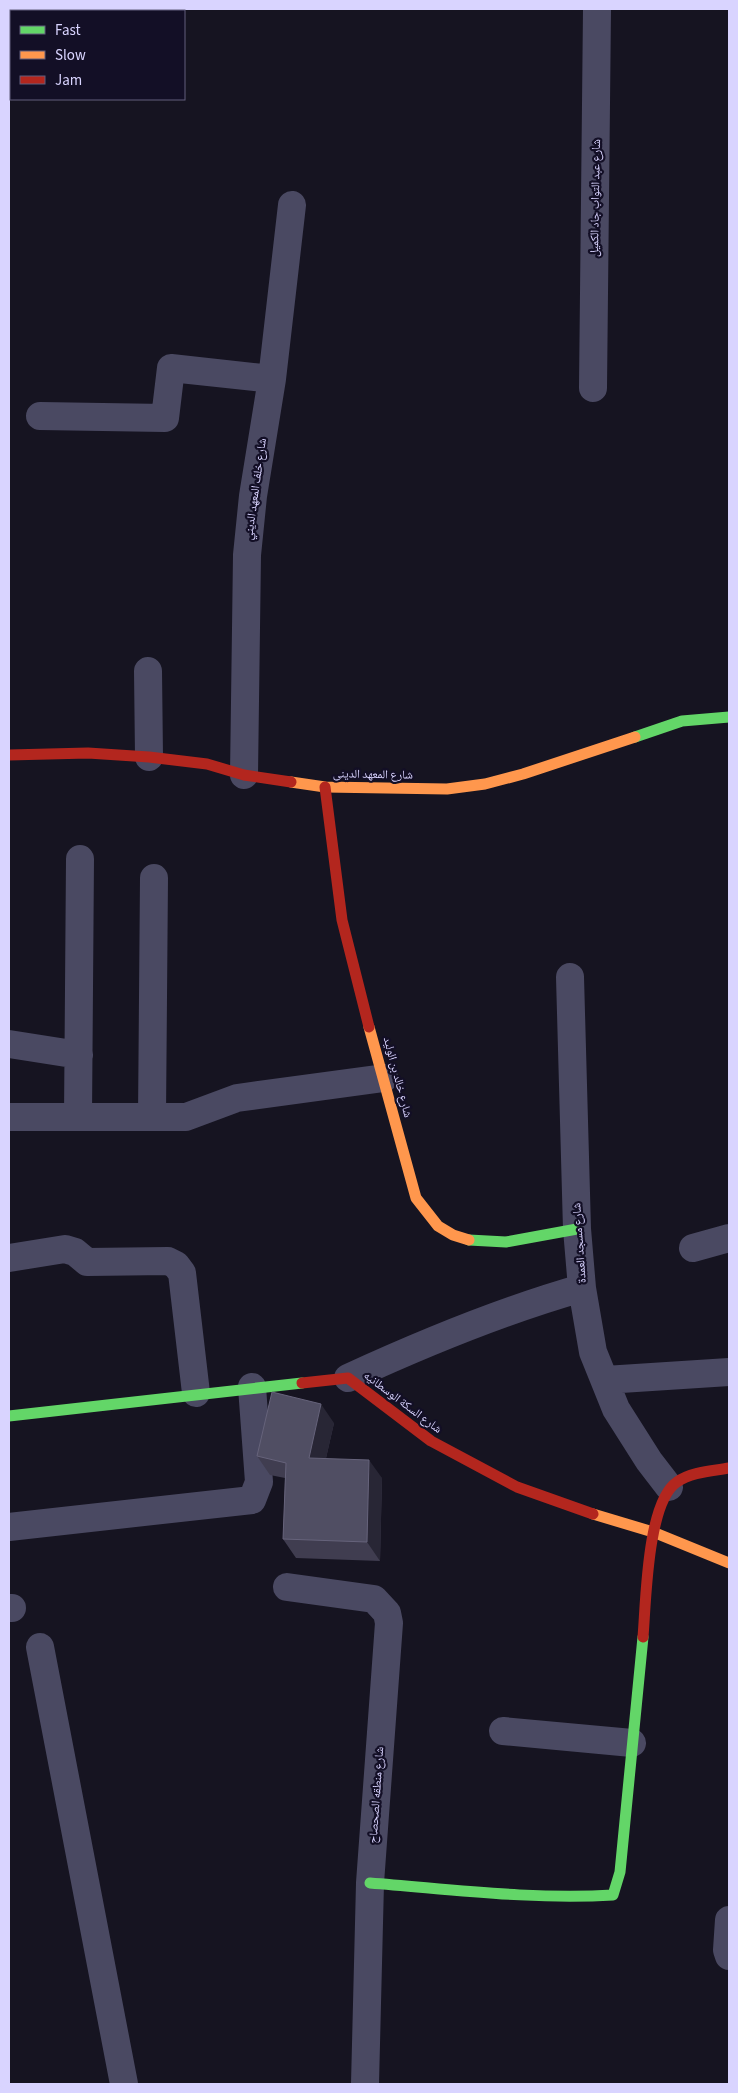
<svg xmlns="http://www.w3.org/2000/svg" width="738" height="2093" viewBox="0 0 738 2093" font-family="'Source Sans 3','Noto Naskh Arabic',sans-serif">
	<rect width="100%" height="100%" fill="#161421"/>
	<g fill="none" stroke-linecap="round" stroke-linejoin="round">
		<path stroke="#4a4962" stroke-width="28" d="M593 388 597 9
			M40 416 165 418 171 368 272 379
			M148 671 149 757
			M244 775 247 555 253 496 272 379 292 205
			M570 977 577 1229 582 1288 593 1352 616 1409 649 1461 669 1487
			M9 1044 79 1055
			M9 1117H186L237 1098 384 1078
			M78 1117 80 859
			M152 1117 154 878
			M693 1248 729 1238
			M9 1258 65 1249 75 1252 87 1262 168 1261 176 1265 182 1273 196 1393
			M348 1378C424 1343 501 1311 582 1288
			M605 1380 729 1372
			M9 1527 252 1500 259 1482 252 1387
			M287 1587 374 1599 387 1613 389 1623 370 1883 365 2084
			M9 1608H12
			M40 1647 124 2084
			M503 1731 632 1743
			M729 1920 727 1950 729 1956"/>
		<path stroke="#63d668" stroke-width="11" d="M635 737 682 721 729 717
			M469 1240 506 1242 577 1229
			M9 1416 302 1383
			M370 1883C450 1889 532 1900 613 1895L620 1872 643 1637"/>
		<path stroke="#ff974d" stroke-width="11" d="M291 782 325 787 447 789 485 784 523 774 635 737
			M369 1027 416 1198 438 1226 453 1235 469 1240
			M593 1514 653 1532 729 1563"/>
		<path stroke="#b3261e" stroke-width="11" d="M9 755 88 753 149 757 207 764 244 775 291 782
			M325 787 342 920 369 1027
			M302 1383 348 1378 431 1441 517 1487 593 1514
			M643 1637C646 1602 647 1502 677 1482 691 1472 712 1471 729 1468"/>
	</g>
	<path fill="#403d50" d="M334 1423 326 1458 382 1478 380 1561 296 1558 283 1539 285 1478 270 1475 257 1456Z"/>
	<path fill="#282635" d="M321 1404 334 1423 322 1476 309 1458Z
		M369 1460 382 1478 380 1561 367 1542Z"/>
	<path fill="#504e63" stroke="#66637b" d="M272 1392 321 1404 309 1458 369 1460 367 1542 283 1539 286 1463 257 1456Z"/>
	<g text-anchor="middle" stroke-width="4.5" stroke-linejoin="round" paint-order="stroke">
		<g font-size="12" fill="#d9d4ff" stroke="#130f26">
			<text transform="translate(595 198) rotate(-89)" y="4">شارع عبد التواب جاد الكميل</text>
			<text transform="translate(255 489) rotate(-82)" y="4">شارع خلف المعهد الديني</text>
			<text transform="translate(373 774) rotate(1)" y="4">شارع المعهد الدينى</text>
			<text transform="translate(398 1077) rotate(75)" y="4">شارع خالد بن الوليد</text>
			<text transform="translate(579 1243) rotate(-94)" y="4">شارع مسجد العمدة</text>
			<text transform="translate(403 1402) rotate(37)" y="4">شارع السكة الوسطانيه</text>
			<text transform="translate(376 1795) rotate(-86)" y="4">شارع منطقه الصحصاح</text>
		</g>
	</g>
	<rect width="738" height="2093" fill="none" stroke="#d9d4ff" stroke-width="20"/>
	<rect x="10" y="10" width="175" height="90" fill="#130f26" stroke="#625e7d"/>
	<rect x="20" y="26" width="25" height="8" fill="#63d668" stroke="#625e7d"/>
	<text x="55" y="35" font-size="15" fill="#d9d4ff">Fast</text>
	<rect x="20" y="51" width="25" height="8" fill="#ff974d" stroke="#625e7d"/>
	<text x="55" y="60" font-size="15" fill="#d9d4ff">Slow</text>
	<rect x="20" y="76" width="25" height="8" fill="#b3261e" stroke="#625e7d"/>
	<text x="55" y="85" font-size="15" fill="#d9d4ff">Jam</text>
</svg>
